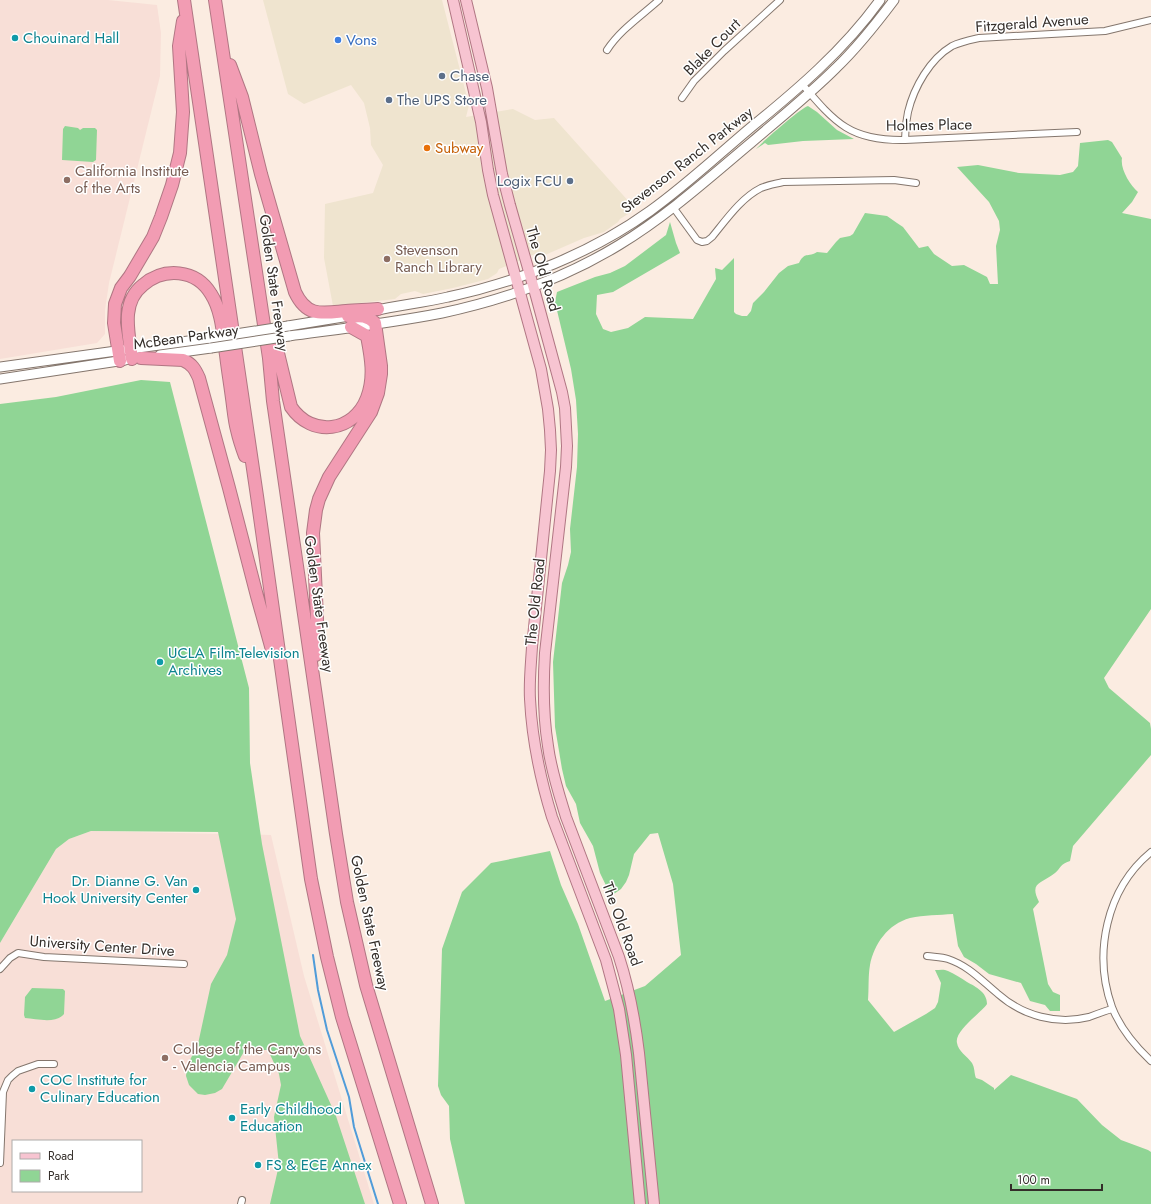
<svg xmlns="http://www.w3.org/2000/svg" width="1151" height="1204" viewBox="0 0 1151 1204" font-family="Jost,sans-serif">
	<rect width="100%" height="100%" fill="#fbece1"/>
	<path fill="#efe4cf" d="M263 0H442L469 105 466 117 513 109 535 120 554 118 631 204 633 211 620 219 618 222 604 232 584 238 545 255 539 256 535 254 499 269 497 273 488 279 453 288 423 294 415 291 401 294 395 299 333 306 324 258 325 204 373 193 383 165 371 145 370 128 364 103 351 85 304 104 288 94Z"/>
	<path fill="#f8dfd7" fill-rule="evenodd" d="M0 0H108L157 5 161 33 160 76 109 283 105 310V334L97 343 0 359Z
		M91 831 271 835 304 976 374 1204H0V943L56 849 69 839ZM13 1141H141V1191H13Z"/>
	<path fill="#90d595" d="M808 106 817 112 837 130 854 139 803 141 768 145 765 143 756 149C762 142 801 108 808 106Z
		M65 126 78 128 80 130 83 128H95L97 130 96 160 93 162 62 160 63 129Z
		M1108 140 1112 142 1122 158C1120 169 1130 185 1138 192L1132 202 1122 213 1151 219V609L1104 678 1109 688 1150 723 1151 729V755L1073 846 1070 861C1060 864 1061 868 1055 873 1041 884 1029 882 1039 902L1033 909 1048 984 1053 992 1060 995V1011H1050L1045 1005 1030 1001 1021 983 989 974 976 964 964 957 958 946 953 914C939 915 924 915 910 918 888 924 874 944 870 965 868 976 869 989 868 1000L894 1032 926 1014 935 1008 938 1002 941 983 935 970C940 970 944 969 948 971 955 974 961 978 967 982 976 987 987 992 987 1004 981 1013 954 1031 957 1043 958 1051 967 1056 972 1063 975 1068 974 1073 976 1078L982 1080 994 1088V1090L1011 1075 1077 1099 1102 1125 1121 1140 1148 1150 1151 1152V1204H465L450 1139 449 1106 441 1095 438 1086 442 949 462 892 491 863 550 851 561 885 578 924 605 1001 645 986 681 955 673 884 658 833 650 834 634 854 629 875 626 882 621 889 611 896 600 873 593 846 580 823 576 804 566 786 562 769 555 727 553 662 562 583 568 565 571 552 570 529 577 467 578 434 576 400 571 369 555 302 557 292 595 277 610 273 625 266 666 235 670 222 676 243 680 253 613 292 597 295 596 314 603 329 611 332 628 328 645 317 693 319 716 279 715 268 722 270 734 258V312L736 314 742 316H747L751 311 753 303 764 292 779 273 788 266 799 263C805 251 808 258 817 252L827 253 836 242 840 238 850 236 853 234 865 213 887 216 897 223 903 227 919 248 928 246 934 254 952 266 964 265 987 277 990 284H998L996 246 1000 230 999 221 989 202 957 167 978 165 1019 173 1060 175 1073 172 1078 166 1080 143Z
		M141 380 170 382 249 688 250 763 262 844 300 1036 336 1116 365 1204H270L279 1165 274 1117 281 1085 279 1074 268 1050H245L222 1089 215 1093 205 1095 198 1094 189 1085 186 1076 187 1066 198 1044 211 984 227 955 236 919 218 832 91 831 69 839 56 849 0 943V404L56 397Z
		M32 988 63 989 65 991 64 1014C56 1024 37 1019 25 1018L24 1015 25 997Z"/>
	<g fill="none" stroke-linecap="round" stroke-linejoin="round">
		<path stroke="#509cd9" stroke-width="2" d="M313 955 318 990 327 1030 349 1097 354 1127 378 1204"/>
		<defs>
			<path id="minor" d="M607 50C620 30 641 16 659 0
				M802 84C836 124 851 141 905 140L1077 132
				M682 98 694 81 724 51 780 0
				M905 140C905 130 906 121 908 112 914 87 930 59 952 46 960 42 970 40 979 38L1105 31 1151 20
				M673 207 697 240 702 242 707 241 712 237C726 220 741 198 761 188 768 185 775 184 783 182L894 180 916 183
				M1151 852C1106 889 1093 954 1112 1007 1120 1028 1135 1046 1151 1061
				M927 956C934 957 942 957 948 959 969 966 982 981 998 994 1023 1016 1057 1025 1089 1017 1097 1014 1105 1011 1112 1009
				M0 969 10 958 18 953 44 957 184 964
				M0 1163 3 1092 8 1080 12 1076 18 1071 38 1064H54
				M241 1204 242 1200"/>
			<path id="secondary" d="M373 311C398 305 423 303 448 297 518 282 592 253 650 211 685 186 717 156 749 129 797 90 844 50 880 0
				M288 326 343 317
				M289 336C340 329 391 323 442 313 503 300 565 278 619 245 667 216 709 178 752 142 780 118 810 94 836 68 858 47 876 24 894 0
				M160 355 211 348
				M0 367 210 338
				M0 379 125 360"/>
			<path id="primary" d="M453 0 481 122 488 170 493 195 541 369 548 409 550 430 551 450 550 471 532 647C531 664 529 682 530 699 532 740 540 778 552 817L606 960 619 1009 626 1055 640 1204
				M466 0 487 88 502 174 510 205 536 296 562 392 565 408 567 446 566 467 545 653C543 684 543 715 548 746 551 770 559 794 566 817L619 957C629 988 635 1020 639 1053L654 1204"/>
			<path id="motorway" d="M184 0 257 496 311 879 327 957 342 1017 400 1204
				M215 0 269 358 273 401 336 834 347 902 366 985 432 1204
				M230 65 242 97 261 174 295 292C307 318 323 313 346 311 357 310 367 310 378 309
				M268 331 277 349 291 407C312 438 354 432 367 398 375 377 371 357 367 336L351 327
				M141 358 183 360C192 364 195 369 199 378L229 488 257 596 272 650
				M132 359C129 334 120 303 143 285 164 267 196 269 211 294 222 311 223 335 226 355 228 372 231 389 233 406 234 414 235 423 237 430 239 439 242 448 245 456
				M120 361 114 323 115 304 121 288 130 276 153 237 161 217 172 185 180 153 183 112 179 46 183 21
				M316 655 317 618 313 533 316 510 319 499 329 477 371 412 378 393 381 374V366L375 323C367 315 359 316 348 316"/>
		</defs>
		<use href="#minor" stroke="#84766d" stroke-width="8"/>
		<use href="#secondary" stroke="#84766d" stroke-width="11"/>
		<use href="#primary" stroke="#b07683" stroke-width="12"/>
		<use href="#motorway" stroke="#b07683" stroke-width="14"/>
		<use href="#minor" stroke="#fff" stroke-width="6"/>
		<use href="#secondary" stroke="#fff" stroke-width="9"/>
		<use href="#primary" stroke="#f7c4d1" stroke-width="10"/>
		<use href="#motorway" stroke="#f29cb3" stroke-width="12"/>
		<defs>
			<path id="secondary-bridge" d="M210 338 288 326
				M211 348 289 336"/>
		</defs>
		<use href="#secondary-bridge" stroke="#84766d" stroke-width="11" stroke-linecap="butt"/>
		<use href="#secondary-bridge" stroke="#fff" stroke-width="9"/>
	</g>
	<g fill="#0f9aa8" stroke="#fff" stroke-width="1.5">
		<circle cx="15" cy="38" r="4"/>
		<circle cx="160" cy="662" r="4"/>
		<circle cx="196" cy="890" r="4"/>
		<circle cx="32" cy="1089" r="4"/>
		<circle cx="232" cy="1118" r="4"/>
		<circle cx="258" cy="1165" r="4"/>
	</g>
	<circle fill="#3f7fe0" stroke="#fff" stroke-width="1.5" cx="338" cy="40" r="4"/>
	<g fill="#5c6f8a" stroke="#fff" stroke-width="1.5">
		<circle cx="442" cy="76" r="4"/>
		<circle cx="389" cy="100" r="4"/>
		<circle cx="570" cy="181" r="4"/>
	</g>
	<circle fill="#e8710a" stroke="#fff" stroke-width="1.5" cx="427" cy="148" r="4"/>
	<g fill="#8d6e63" stroke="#fff" stroke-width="1.5">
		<circle cx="67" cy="180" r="4"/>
		<circle cx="387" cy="259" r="4"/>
		<circle cx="165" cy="1058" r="4"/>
	</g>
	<g text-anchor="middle" stroke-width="3" stroke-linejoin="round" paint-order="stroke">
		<g font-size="15" fill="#342e2a" stroke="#fff">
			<text transform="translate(1032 23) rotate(-4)" y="5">Fitzgerald Avenue</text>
			<text transform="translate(712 47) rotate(-45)" y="5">Blake Court</text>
			<text transform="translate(929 125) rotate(-1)" y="5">Holmes Place</text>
			<text transform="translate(687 160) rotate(-38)" y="5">Stevenson Ranch Parkway</text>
			<text transform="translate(543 269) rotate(74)" y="5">The Old Road</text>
			<text transform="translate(274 283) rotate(82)" y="5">Golden State Freeway</text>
			<text transform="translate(186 337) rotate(-8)" y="5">McBean Parkway</text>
			<text transform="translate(535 602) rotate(-84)" y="5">The Old Road</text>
			<text transform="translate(319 604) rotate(82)" y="5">Golden State Freeway</text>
			<text transform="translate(370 923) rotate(78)" y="5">Golden State Freeway</text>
			<text transform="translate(622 924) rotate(70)" y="5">The Old Road</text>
			<text transform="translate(102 946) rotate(4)" y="5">University Center Drive</text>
		</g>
		<g font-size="15" fill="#0d838f" stroke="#fff" text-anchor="start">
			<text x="23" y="43">Chouinard Hall</text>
			<text x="168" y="658">UCLA Film-Television<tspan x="168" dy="17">Archives</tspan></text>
			<text x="188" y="886" text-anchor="end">Dr. Dianne G. Van<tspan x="188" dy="17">Hook University Center</tspan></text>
			<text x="40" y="1085">COC Institute for<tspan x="40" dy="17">Culinary Education</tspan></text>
			<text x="240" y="1114">Early Childhood<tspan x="240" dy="17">Education</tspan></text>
			<text x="266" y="1170">FS &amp; ECE Annex</text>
		</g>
		<g font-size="15" fill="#366cbe" stroke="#fff" text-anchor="start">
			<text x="346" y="45">Vons</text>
		</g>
		<g font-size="15" fill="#4e5e75" stroke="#fff" text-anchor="start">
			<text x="450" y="81">Chase</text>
			<text x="397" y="105">The UPS Store</text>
			<text x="562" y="186" text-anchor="end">Logix FCU</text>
		</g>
		<g font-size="15" fill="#c56008" stroke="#fff" text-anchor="start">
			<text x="435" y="153">Subway</text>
		</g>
		<g font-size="15" fill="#785e54" stroke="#fff" text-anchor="start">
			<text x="75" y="176">California Institute<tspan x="75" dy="17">of the Arts</tspan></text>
			<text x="395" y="255">Stevenson<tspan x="395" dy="17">Ranch Library</tspan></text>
			<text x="173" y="1054">College of the Canyons<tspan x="173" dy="17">- Valencia Campus</tspan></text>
		</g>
	</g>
	<rect x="12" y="1140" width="130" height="52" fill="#ffffff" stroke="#aeabaa"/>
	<rect x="20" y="1153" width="20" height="6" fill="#f7c4d1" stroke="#aeabaa"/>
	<text x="48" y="1160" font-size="12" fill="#342e2a">Road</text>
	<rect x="20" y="1170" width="20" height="12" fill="#90d595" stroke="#aeabaa"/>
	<text x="48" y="1180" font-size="12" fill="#342e2a">Park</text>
	<path d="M1011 1184v6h91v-6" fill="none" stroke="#342e2a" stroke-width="2"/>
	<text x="1017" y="1184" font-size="12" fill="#342e2a" stroke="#ffffff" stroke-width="3" paint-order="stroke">100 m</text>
</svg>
